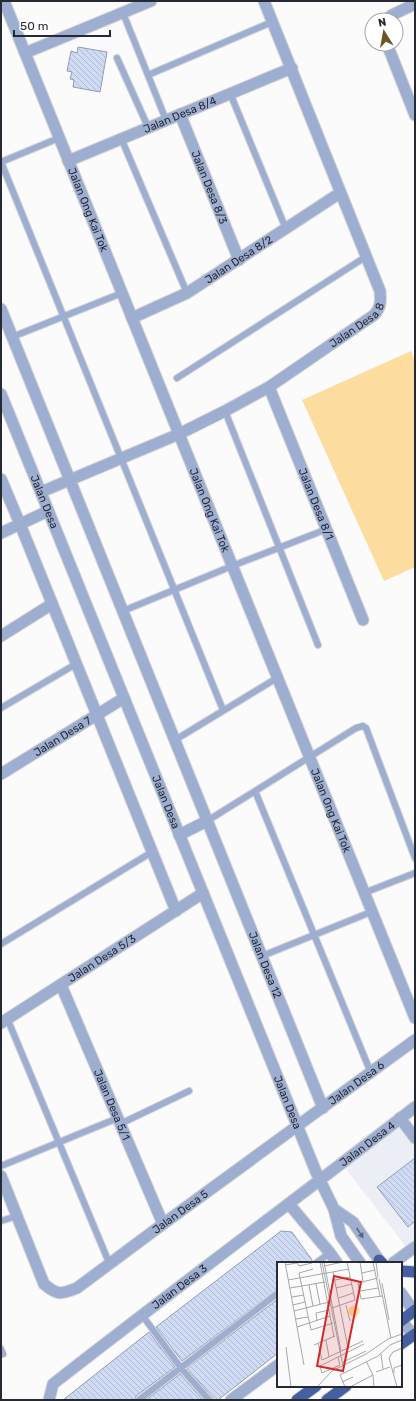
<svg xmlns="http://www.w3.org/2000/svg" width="416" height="1401" viewBox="0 0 416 1401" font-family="Rubik,sans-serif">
	<defs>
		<pattern id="building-back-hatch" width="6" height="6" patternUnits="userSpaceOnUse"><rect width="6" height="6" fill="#cfdbf4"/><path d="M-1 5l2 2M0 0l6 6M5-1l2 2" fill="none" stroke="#b2bcd2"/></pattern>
	</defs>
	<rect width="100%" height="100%" fill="#fbfbfb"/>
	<path fill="#ebeef4" d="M399 1125 415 1146V1242L407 1248 345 1168Z"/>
	<path fill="#fddd9f" d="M411 351 415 361V567L384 581 302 400Z"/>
	<path fill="url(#building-back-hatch)" stroke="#929db5" d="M78 47 107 52 100 92 73 87 74 80 70 79 72 72 67 71 71 51 77 53Z
		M415 1158V1221L408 1227 377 1187Z
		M281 1231 292 1232 312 1260V1263H278V1289L182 1361 156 1327Z
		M278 1299V1353L218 1400H213L212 1397 187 1368Z
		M149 1332 175 1367 136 1396 135 1400H63Z
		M180 1374 203 1400H146Z"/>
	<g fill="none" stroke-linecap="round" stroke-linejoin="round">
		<defs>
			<path id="service" d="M123 13 166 120
				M117 58 148 127
				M148 75 272 22
				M230 93 286 229
				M121 138 187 293
				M1 162 223 710
				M1 162 59 138
				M12 337 122 293
				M177 378 367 256
				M225 411 318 645
				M123 611 232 566 327 529
				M1 708 76 664
				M175 740 277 678
				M255 791 371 1073
				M207 821 356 728 363 726 366 728 415 858
				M364 893 415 873
				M1 944 152 852
				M262 956 371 912
				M7 1018 110 1265
				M120 1124 189 1091
				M1 1166 118 1118
				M1 1221 17 1216
				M316 1263 330 1253
				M142 1315 181 1368 209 1400
				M1 1349 3 1354
				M139 1400 278 1293"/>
			<g id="minor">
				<path id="s1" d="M4 1 415 1018"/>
				<path d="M386 20 392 15 415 4"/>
				<path d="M387 44 415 115"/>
				<path d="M25 53 151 1"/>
				<path id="s2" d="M180 114 239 260"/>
				<path id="s3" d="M68 161 292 68"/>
				<path id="s4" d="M1 309 323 1108"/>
				<path id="s5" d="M132 318 187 293 340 193"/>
				<path id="s6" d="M269 387 363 620"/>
				<path id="s7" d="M1 394 316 1172 334 1209 341 1236 360 1263"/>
				<path d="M1 479 20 524 176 911"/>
				<path id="s8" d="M41 492 179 434 225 411 269 387 374 315C381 307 381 302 380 291L264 1"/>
				<path d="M1 533 48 511"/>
				<path d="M1 636 52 604"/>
				<path id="s9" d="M1 774 124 698"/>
				<path d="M179 835 207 821"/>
				<path id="s10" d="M61 985 163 1224"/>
				<path id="s11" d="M1 1023 203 893"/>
				<path d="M400 1118 415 1138"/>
				<path id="s12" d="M1 1176 44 1284C58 1296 61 1294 77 1288L163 1224 415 1040"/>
				<path d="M289 1204 330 1253 337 1263"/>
				<path d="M334 1209 353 1222 381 1263"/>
				<path d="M393 1263 415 1247"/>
				<path d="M401 1293 415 1313"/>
				<path d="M401 1320 413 1335"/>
				<path id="s13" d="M49 1400 53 1384C173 1290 295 1200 415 1107"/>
				<path d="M231 1400 278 1365"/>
			</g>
			<path id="trunk" d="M379 1260 382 1263
				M401 1271 415 1272
				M401 1321 415 1310
				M401 1344 415 1334
				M297 1400 316 1386
				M327 1400 346 1386"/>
		</defs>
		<use href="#service" stroke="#d4d5d7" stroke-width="8"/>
		<use href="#minor" stroke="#d4d5d7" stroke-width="13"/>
		<use href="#trunk" stroke="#d4d5d7" stroke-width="13"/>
		<use href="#service" stroke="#9eaed1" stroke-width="6"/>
		<use href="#minor" stroke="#9eaed1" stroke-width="11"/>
		<use href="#trunk" stroke="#465fa2" stroke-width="11"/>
	</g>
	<defs><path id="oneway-solid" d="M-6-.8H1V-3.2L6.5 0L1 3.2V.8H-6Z"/></defs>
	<use fill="#5b657a" href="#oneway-solid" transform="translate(360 1233) rotate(56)"/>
	<g text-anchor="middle" stroke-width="3" stroke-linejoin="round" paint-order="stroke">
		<g font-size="11" fill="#252932" stroke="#fff">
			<text dy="4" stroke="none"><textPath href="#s3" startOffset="121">Jalan Desa 8/4</textPath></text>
			<text dy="4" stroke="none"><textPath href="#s2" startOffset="79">Jalan Desa 8/3</textPath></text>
			<text dy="4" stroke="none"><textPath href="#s1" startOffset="225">Jalan Ong Kai Tok</textPath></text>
			<text dy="4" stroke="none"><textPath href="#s5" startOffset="122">Jalan Desa 8/2</textPath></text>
			<text dy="4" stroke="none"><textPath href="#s8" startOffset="359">Jalan Desa 8</textPath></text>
			<text dy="4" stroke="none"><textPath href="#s7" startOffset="116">Jalan Desa</textPath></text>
			<text dy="4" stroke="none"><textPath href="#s6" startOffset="126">Jalan Desa 8/1</textPath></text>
			<text dy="4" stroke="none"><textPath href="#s1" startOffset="549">Jalan Ong Kai Tok</textPath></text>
			<text dy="4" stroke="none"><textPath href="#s9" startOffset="72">Jalan Desa 7</textPath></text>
			<text dy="4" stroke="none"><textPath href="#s7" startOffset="440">Jalan Desa</textPath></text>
			<text dy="4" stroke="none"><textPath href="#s1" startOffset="873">Jalan Ong Kai Tok</textPath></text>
			<text dy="4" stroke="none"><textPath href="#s11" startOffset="120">Jalan Desa 5/3</textPath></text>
			<text dy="4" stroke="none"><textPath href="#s4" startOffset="707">Jalan Desa 12</textPath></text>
			<text dy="4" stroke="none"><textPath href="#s12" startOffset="499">Jalan Desa 6</textPath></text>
			<text dy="4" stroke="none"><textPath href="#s7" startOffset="764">Jalan Desa</textPath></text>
			<text dy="4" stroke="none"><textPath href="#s10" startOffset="130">Jalan Desa 5/1</textPath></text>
			<text dy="4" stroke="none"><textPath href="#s13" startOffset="412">Jalan Desa 4</textPath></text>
			<text dy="4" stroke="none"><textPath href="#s12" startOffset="281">Jalan Desa 5</textPath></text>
			<text dy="4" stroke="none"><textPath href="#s13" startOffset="176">Jalan Desa 3</textPath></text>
		</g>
	</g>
	<g transform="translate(277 1262)">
		<rect width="125" height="125" fill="#fbfbfb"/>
		<path d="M71.5 49a5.5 5.5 0 1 1 11 0a5.5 5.5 0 1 1-11 0Z" fill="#fddd9f"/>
		<path fill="none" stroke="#a5a7ab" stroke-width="1" d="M8 0 27 103M20 0 22 4 35 1M43 0 57 75M45 0 66 104M47 0 64 89M83 0 86 19M96 0 103 34M99 0 101 15M8 3 20 1M47 4 66 0M36 7 22 11 34 68 56 61M56 10 71 86M85 11 98 8M101 16 81 21 84 37 105 34M102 17 114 76M11 18 72 7M58 18 73 15M105 21 112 58M39 22 43 42M32 23 36 44M13 26 48 20M59 26 75 22M83 29 101 26M15 35 27 33M62 36 76 31M16 43 28 40M69 43 73 59M55 46 78 38 70 0M17 49 52 40M19 57 31 55M40 59 39 51 52 48M20 65 53 54M49 78 52 95M41 81 45 98 86 79M37 83 58 74M9 85 14 125M104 92 106 107M61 95 63 103 45 111 43 104 87 82M89 99 96 113 97 125M66 100 89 89M99 110 113 105M117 111V106L125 103M65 120 76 115M40 125 55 109 89 92 111 77 125 72M68 125 63 113 101 94 113 83 125 78M73 125 96 113M120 125 112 96 116 90 125 86"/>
		<path fill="#d62828" fill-opacity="0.15" stroke="#d62828" stroke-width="2" d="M57 14 84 20 66 109 40 104Z"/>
		<rect width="125" height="125" fill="none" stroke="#252932" stroke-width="2"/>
	</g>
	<rect width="416" height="1401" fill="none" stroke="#252932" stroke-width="4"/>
	<g transform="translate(384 32) rotate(349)"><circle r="19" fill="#ffffff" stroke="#a8a9ad"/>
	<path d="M0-3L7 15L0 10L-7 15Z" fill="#6d5526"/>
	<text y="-6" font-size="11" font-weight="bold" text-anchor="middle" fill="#252932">N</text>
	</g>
	<path d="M14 30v6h96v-6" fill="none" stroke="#252932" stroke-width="2"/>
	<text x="20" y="30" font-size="12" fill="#252932" stroke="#ffffff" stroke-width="3" paint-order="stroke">50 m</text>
</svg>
